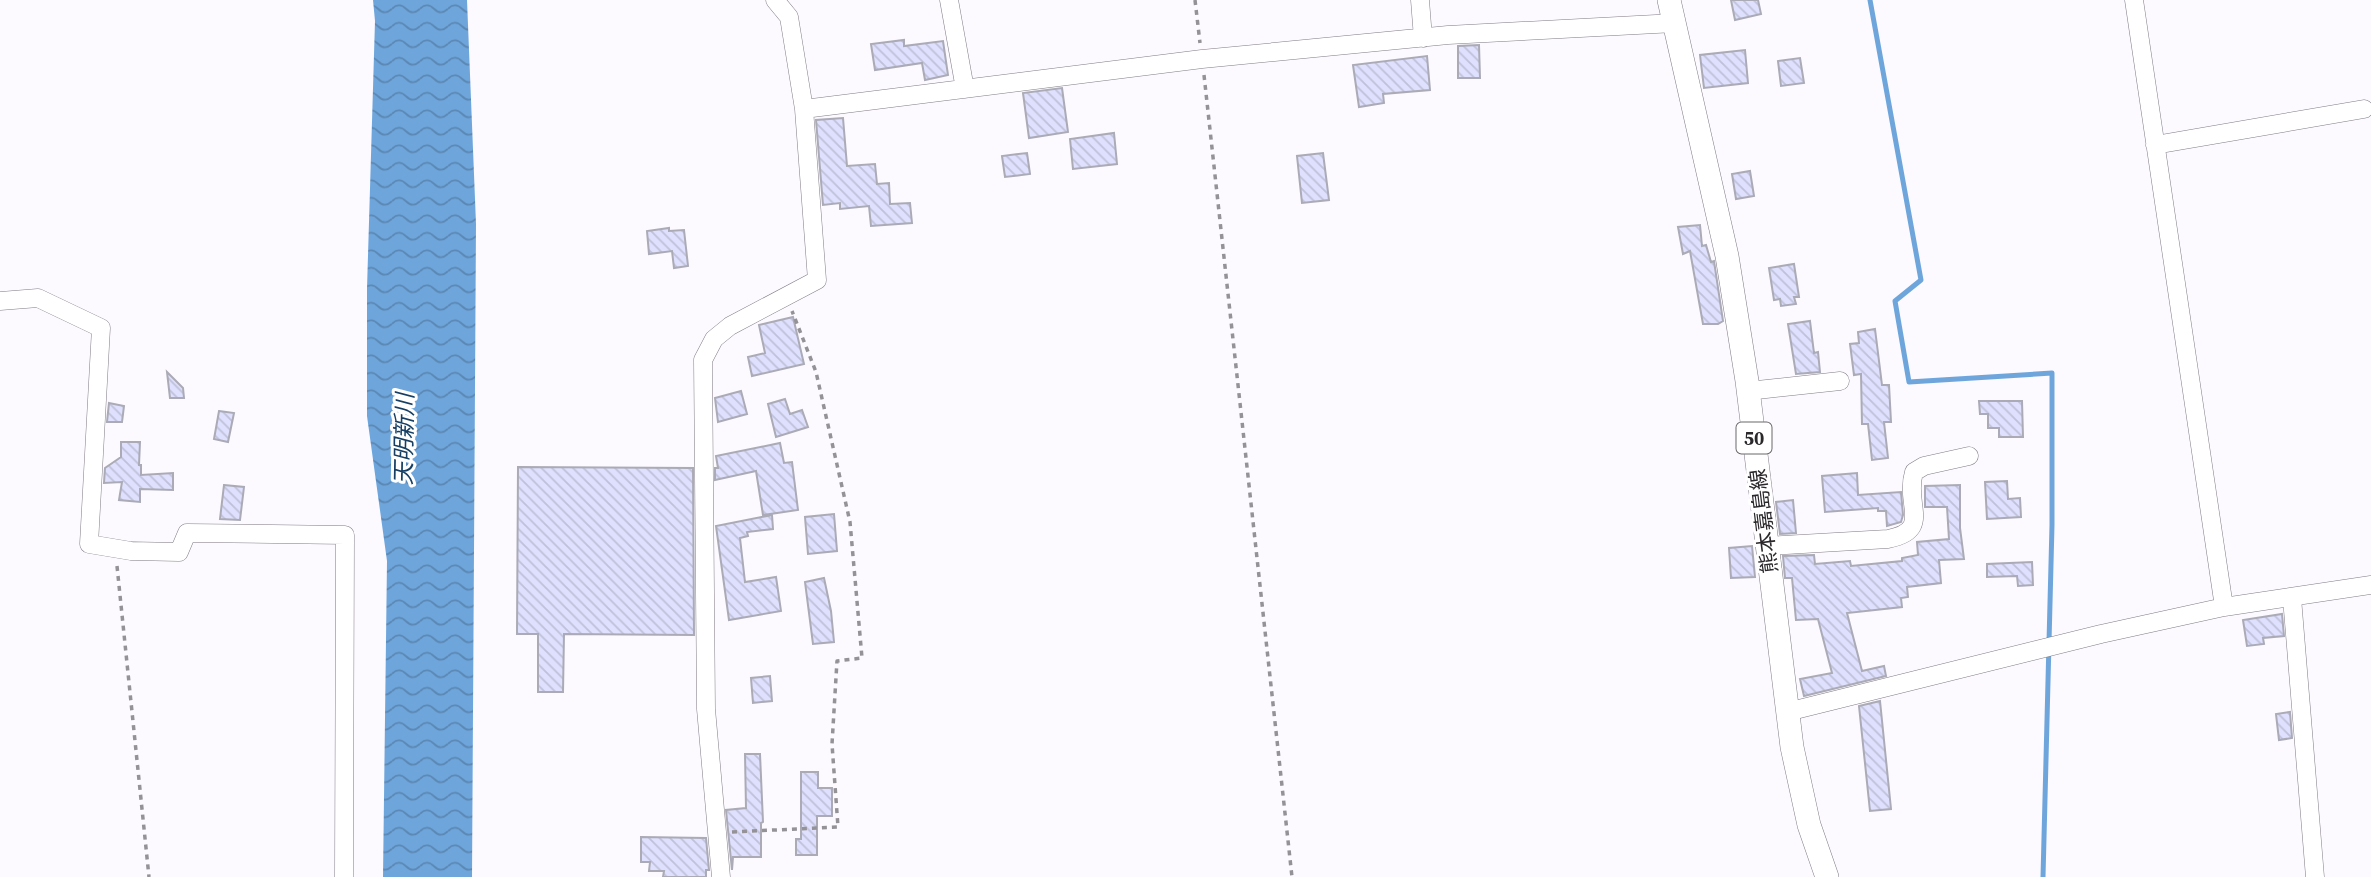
<svg xmlns="http://www.w3.org/2000/svg" width="2371" height="877" viewBox="0 0 2371 877" font-family="'Source Serif 4','Noto Sans JP',serif">
	<defs>
		<pattern id="water-waves" width="16" height="10" patternUnits="userSpaceOnUse" patternTransform="scale(1.75)"><rect width="16" height="10" fill="#6ea6dc"/><path d="M0 5q4-4 8 0t8 0" fill="none" stroke="#5b87b3"/></pattern>
		<pattern id="building-back-hatch" width="6" height="6" patternUnits="userSpaceOnUse" patternTransform="scale(1.75)"><rect width="6" height="6" fill="#dee0fd"/><path d="M-1 5l2 2M0 0l6 6M5-1l2 2" fill="none" stroke="#bfc0d9"/></pattern>
	</defs>
	<rect width="100%" height="100%" fill="#fcf9ff"/>
	<path fill="url(#water-waves)" d="M373 0H467L476 224 472 877H383L387 561 367 416V289L375 21Z"/>
	<g fill="none" stroke-linecap="round" stroke-linejoin="round">
		<path stroke="#6ea6dc" stroke-width="5" d="M1870 0 1921 280 1895 301 1909 382 2052 373V525L2043 877"/>
	</g>
	<path fill="url(#building-back-hatch)" stroke="#aaabb6" stroke-width="2" d="M1731 0H1758L1761 14 1735 20Z
		M904 40V46L943 41 948 75 925 80 922 63 875 70 871 44Z
		M1479 45 1480 78H1458V46Z
		M1745 50 1748 83 1704 88 1700 55Z
		M1427 56 1430 90 1383 94 1384 103 1359 107 1353 65Z
		M1800 58 1804 83 1781 86 1778 61Z
		M1062 88 1068 132 1029 138 1023 93Z
		M843 118 847 166 875 164 877 184 889 183 890 204 910 203 912 223 871 226 869 206 840 209V203L823 205 816 120Z
		M1114 133 1117 164 1073 169 1070 139Z
		M1027 153 1030 174 1005 177 1002 156Z
		M1323 153 1329 200 1302 203 1297 156Z
		M1750 171 1754 196 1736 199 1732 174Z
		M1700 225 1702 246 1706 245 1711 262 1714 261 1723 321 1718 324H1703L1690 251 1683 254 1678 227Z
		M669 228V231L684 230 688 266 674 268 672 251 649 254 647 231Z
		M1794 264 1799 297H1794L1796 304 1781 306 1780 299 1774 300 1769 268Z
		M793 317 804 364 752 376 748 357 765 353 759 325Z
		M1810 321 1814 353 1818 352 1820 372 1796 374 1788 324Z
		M1875 329 1882 385H1889L1891 422H1884L1888 458 1872 460 1868 424H1862L1861 374 1854 375 1850 344 1859 343 1858 332Z
		M167 372 183 388 184 398H170Z
		M741 391 747 414 718 422 715 398Z
		M785 399 790 414 802 410 808 427 776 437 768 404Z
		M1979 401H2022L2023 437H1999V428H1988V414H1980Z
		M109 403 124 406 122 422H107Z
		M219 411 234 413 228 442 214 439Z
		M121 442H140L139 465H141V475L173 473V490L140 489V502L119 500 122 482 104 483 105 468 121 457Z
		M780 443 784 463 792 462 798 510 763 515 756 471 715 480V468H718L716 456Z
		M518 467 693 468 694 635 564 634 563 692H538V634H517Z
		M1857 473 1858 495 1901 492 1903 515 1901 522 1887 526 1886 511H1878V508L1825 512 1822 476Z
		M2007 481 2008 499 2020 498 2021 517 1987 519 1985 482Z
		M224 485 244 487 240 520 220 519Z
		M1960 485V528L1964 559 1939 560 1941 583 1907 587 1908 597 1901 598 1902 607 1847 613 1862 671 1884 666 1886 676 1804 696 1800 679 1832 673 1818 619 1796 620 1792 578H1785L1783 556 1814 555 1815 564 1850 561 1851 566 1902 561V558L1918 555 1917 542 1949 539 1947 507H1925V486Z
		M1793 500 1796 533 1780 534 1776 502Z
		M834 514 837 551 808 554 805 517Z
		M772 515 773 529 747 532 748 536 740 538 745 582 776 577 781 611 729 620 716 526Z
		M1752 546 1755 577 1731 578 1729 548Z
		M2032 562 2033 585 2018 586 2017 576 1987 577V564Z
		M824 578 831 611 834 642 813 644 805 582Z
		M2282 614 2284 636 2263 638 2264 644 2247 646 2243 620Z
		M770 676 772 701 753 703 751 678Z
		M1880 701 1891 809 1870 811 1859 706Z
		M2290 712 2292 738 2279 740 2276 714Z
		M745 754H760L763 822 761 823V857H733L732 870 726 810 746 808Z
		M801 772H818V788H832V816H817V855H796V839H801Z
		M641 837 706 838 709 870H706V877H663L664 871H649L650 862H641Z"/>
	<g fill="none" stroke-linecap="round" stroke-linejoin="round">
		<defs>
			<path id="minor" d="M949 0 965 89
				M1420 0 1423 38
				M2134 0 2224 607
				M804 109 1202 59 1448 35 1675 23
				M2155 145 2364 109
				M0 301 38 298 101 328 89 544 131 551 179 552 187 533 345 535 344 877
				M1748 391 1840 381
				M1767 546 1888 539C1933 530 1904 505 1914 472L1924 466 1969 456
				M2292 598 2315 877
				M1787 712 2101 634 2224 607 2371 585
				M721 877 706 709 703 360 714 339 730 326 817 280 804 109 789 17 775 0"/>
			<path id="major" d="M1669 0 1727 256 1747 381 1792 747 1809 825 1827 877"/>
		</defs>
		<use href="#minor" stroke="#817c85" stroke-width="19"/>
		<use href="#major" stroke="#817c85" stroke-width="24"/>
		<path stroke="#959297" stroke-width="3.5" stroke-dasharray="5 5" stroke-linecap="butt" d="M1195 0 1200 43
			M1204 75 1292 877
			M117 566 149 877
			M732 832 838 827 832 744 837 661 862 658 850 522 816 372 792 311"/>
		<use href="#minor" stroke="#fff" stroke-width="18"/>
		<use href="#major" stroke="#fff" stroke-width="23"/>
	</g>
	<g text-anchor="middle" stroke-width="6" stroke-linejoin="round" paint-order="stroke">
		<rect fill="#fff" stroke="#6b686b" stroke-width="2" x="1736.5" y="422.5" width="35" height="31" rx="5"/>
		<g font-size="19" font-weight="bold" fill="#2b282c">
			<text x="1754" y="445">50</text>
		</g>
		<g font-size="21" fill="#2b282c" stroke="#fff">
			<text transform="translate(1764 521) rotate(-97)" y="7">熊本嘉島線</text>
		</g>
		<g font-size="23" font-style="italic" fill="#163f63" stroke="#fff">
			<text transform="translate(404 439) rotate(-89)" y="8">天明新川</text>
		</g>
	</g>
</svg>
